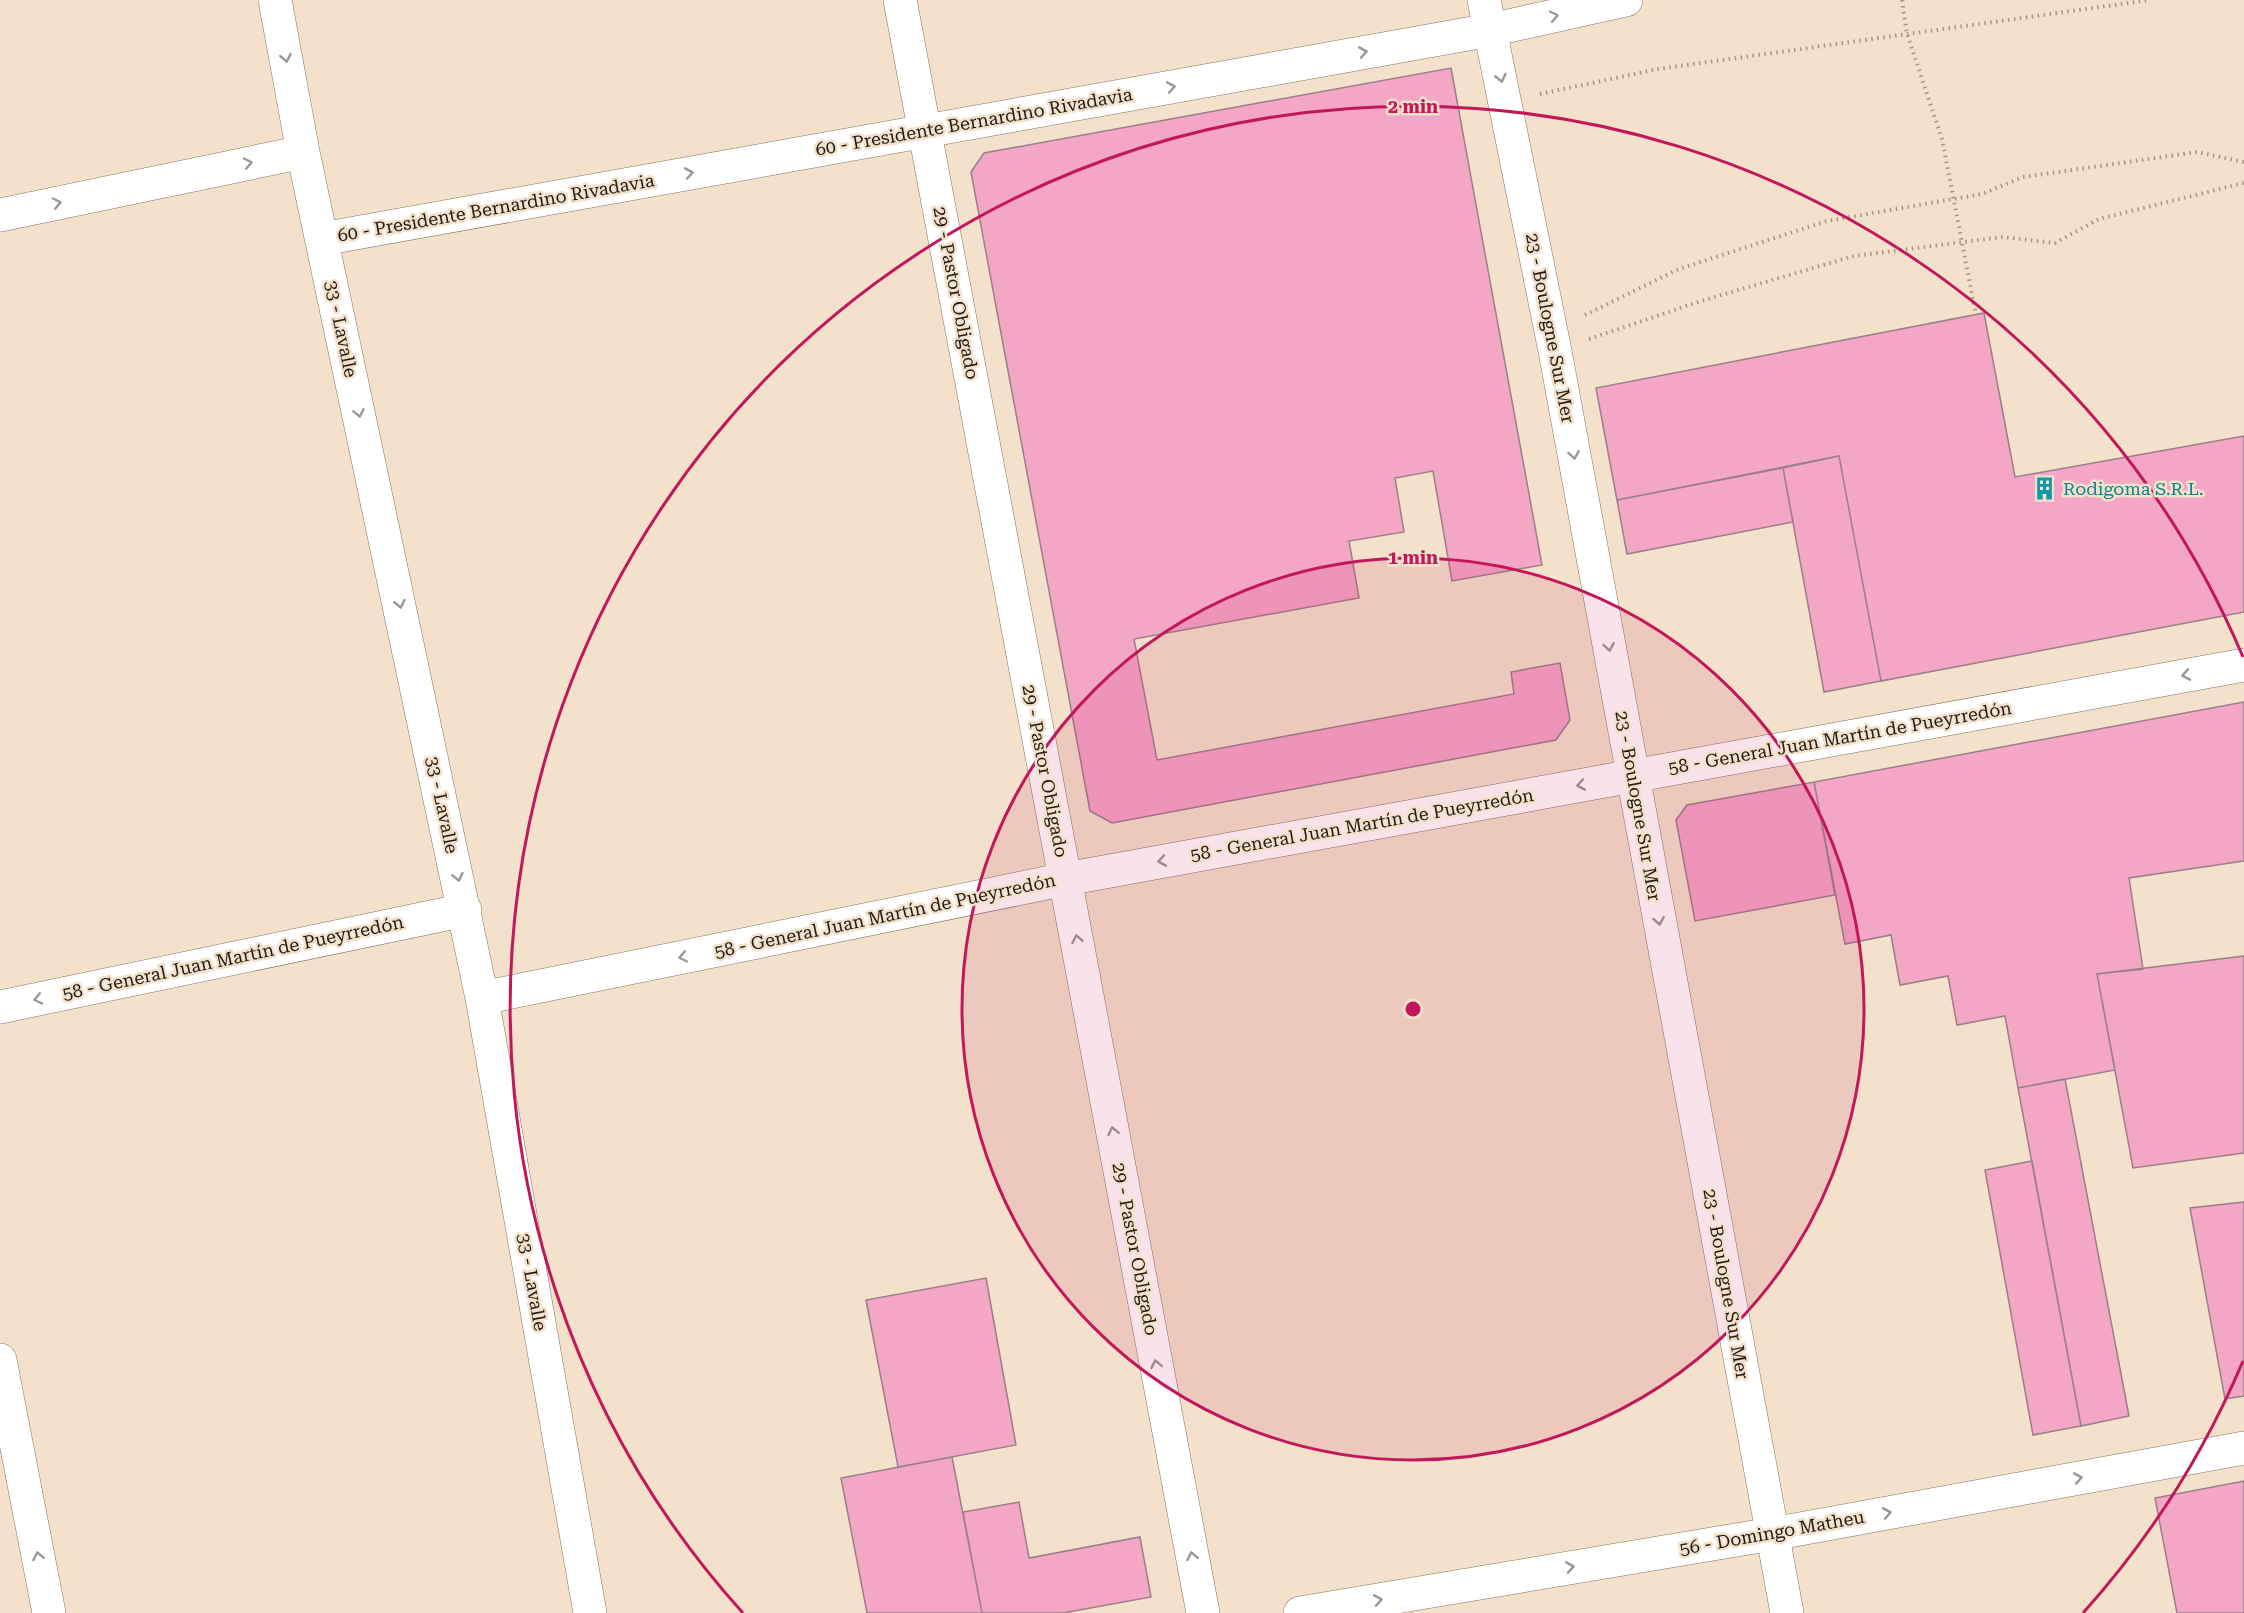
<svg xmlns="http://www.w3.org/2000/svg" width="2244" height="1613" viewBox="0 0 2244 1613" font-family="'Roboto Serif',serif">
	<rect width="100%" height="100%" fill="#f3e1cb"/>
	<path fill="#f4a6c5" stroke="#997f89" stroke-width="1.5" d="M1451 68 1542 565 1452 581 1433 471 1395 478 1404 532 1349 541 1359 598 1134 639 1157 760 1514 694 1511 672 1560 663 1570 720 1556 740 1112 823 1090 811 971 172 984 153Z
		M1984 313 2015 477 2244 436V612L1881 681 1839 456 1617 500 1596 388Z
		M1839 456 1881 681 1824 692 1783 468Z
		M1783 468 1793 522 1627 554 1617 500Z
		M2244 702V861L2129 878 2143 969 2097 974 2115 1070 2018 1088 2005 1016 1957 1025 1948 976 1900 985 1891 935 1845 944 1814 782Z
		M1814 782 1835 895 1695 921 1676 820 1687 805Z
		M2244 956V1153L2133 1168 2097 974Z
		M2065 1079 2129 1416 2081 1426 2018 1088Z
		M2032 1161 2081 1426 2033 1435 1985 1170Z
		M2244 1202V1396L2225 1399 2190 1208Z
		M986 1278 1016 1445 898 1467 866 1300Z
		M952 1457 982 1613H867L841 1478Z
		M2244 1481V1613H2177L2155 1498Z
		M1019 1502 1029 1558 1140 1537 1151 1597 1063 1613H982L963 1512Z"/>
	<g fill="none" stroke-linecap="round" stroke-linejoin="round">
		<defs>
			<path id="minor" d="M275 0 303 152 482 998 590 1613
				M900 0 1203 1613
				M1484 0 1555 351 1787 1613
				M0 215 303 152
				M322 239 1490 30 1626 0
				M482 998 1066 879 2244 665
				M0 1007 465 910
				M0 1360 49 1613
				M1300 1613 1772 1534 2244 1448"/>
		</defs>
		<use href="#minor" stroke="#83735f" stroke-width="34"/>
		<path stroke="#a49686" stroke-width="4" stroke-dasharray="1.5 4.5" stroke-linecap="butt" d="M1902 0 1907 34 1942 139 1976 315
			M1540 94 1658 69 2150 0
			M1585 315 1679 269 1827 221 1982 194 2023 177 2197 152 2244 162
			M1589 339 1701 301 1854 256 2003 237 2055 243 2099 219 2244 183"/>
		<use href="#minor" stroke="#fff" stroke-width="33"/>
	</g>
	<defs><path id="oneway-chevron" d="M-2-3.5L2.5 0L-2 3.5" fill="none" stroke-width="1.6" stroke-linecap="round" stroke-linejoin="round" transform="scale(1.5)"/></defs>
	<g stroke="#9b9894">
		<use href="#oneway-chevron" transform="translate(1554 16) rotate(-12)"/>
		<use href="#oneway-chevron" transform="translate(1363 52) rotate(-10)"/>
		<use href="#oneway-chevron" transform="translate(286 58) rotate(79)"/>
		<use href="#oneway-chevron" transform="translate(1501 78) rotate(77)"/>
		<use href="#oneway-chevron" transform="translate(1171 87) rotate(-10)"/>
		<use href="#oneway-chevron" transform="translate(248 163) rotate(-12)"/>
		<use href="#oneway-chevron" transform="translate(689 173) rotate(-10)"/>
		<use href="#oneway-chevron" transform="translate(57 203) rotate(-12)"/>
		<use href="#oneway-chevron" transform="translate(359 413) rotate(78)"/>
		<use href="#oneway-chevron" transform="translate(1574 455) rotate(80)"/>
		<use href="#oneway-chevron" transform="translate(400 604) rotate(78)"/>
		<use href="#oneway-chevron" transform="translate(1609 647) rotate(80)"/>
		<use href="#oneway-chevron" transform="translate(2186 675) rotate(170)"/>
		<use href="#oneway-chevron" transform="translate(1581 785) rotate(170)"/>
		<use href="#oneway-chevron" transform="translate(1162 861) rotate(170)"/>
		<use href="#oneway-chevron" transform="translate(458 877) rotate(78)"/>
		<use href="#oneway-chevron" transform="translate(1659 921) rotate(80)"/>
		<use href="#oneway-chevron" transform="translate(1077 939) rotate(-101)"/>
		<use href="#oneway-chevron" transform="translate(683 957) rotate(168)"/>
		<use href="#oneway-chevron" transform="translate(38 999) rotate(168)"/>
		<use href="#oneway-chevron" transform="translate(1113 1131) rotate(-101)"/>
		<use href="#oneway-chevron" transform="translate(1156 1364) rotate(-101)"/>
		<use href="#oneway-chevron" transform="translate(2078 1478) rotate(-10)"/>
		<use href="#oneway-chevron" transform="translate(1887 1513) rotate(-10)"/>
		<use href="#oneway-chevron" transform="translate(38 1556) rotate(-101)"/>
		<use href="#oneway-chevron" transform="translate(1192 1556) rotate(-101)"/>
		<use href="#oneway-chevron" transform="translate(1570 1567) rotate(-10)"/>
		<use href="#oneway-chevron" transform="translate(1378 1600) rotate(-10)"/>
	</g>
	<circle cx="1413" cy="1009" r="451" fill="#c2185b" fill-opacity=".12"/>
	<g fill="none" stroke="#c2185b" stroke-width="3">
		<circle cx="1413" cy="1009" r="451"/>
		<path d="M2243 1361A902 902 0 0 1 2083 1613M743 1613A902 902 0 1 1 2243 657"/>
	</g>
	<defs>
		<symbol id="building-bare" viewBox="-9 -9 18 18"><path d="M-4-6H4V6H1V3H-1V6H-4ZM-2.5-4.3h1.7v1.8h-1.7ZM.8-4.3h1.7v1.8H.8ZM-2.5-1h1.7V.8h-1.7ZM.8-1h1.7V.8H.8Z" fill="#0f9aa8" stroke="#f3e1cb" stroke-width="2.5" paint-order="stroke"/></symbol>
	</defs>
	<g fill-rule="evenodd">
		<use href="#building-bare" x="2028" y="472" width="33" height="33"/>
	</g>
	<g text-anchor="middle" stroke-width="5" stroke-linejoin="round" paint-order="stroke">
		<g font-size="18" fill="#201a12" stroke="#f3e1cb">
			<text transform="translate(974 122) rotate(-10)" y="6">60 - Presidente Bernardino Rivadavia</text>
			<text transform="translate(496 208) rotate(-10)" y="6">60 - Presidente Bernardino Rivadavia</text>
			<text transform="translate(956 293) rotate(79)" y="6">29 - Pastor Obligado</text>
			<text transform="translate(1550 328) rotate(79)" y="6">23 - Boulogne Sur Mer</text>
			<text transform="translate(341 329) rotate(78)" y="6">33 - Lavalle</text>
			<text transform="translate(1840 738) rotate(-10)" y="6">58 - General Juan Martín de Pueyrredón</text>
			<text transform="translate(1045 771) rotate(79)" y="6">29 - Pastor Obligado</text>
			<text transform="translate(442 805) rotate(78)" y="6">33 - Lavalle</text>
			<text transform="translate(1638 806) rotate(80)" y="6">23 - Boulogne Sur Mer</text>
			<text transform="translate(1362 825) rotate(-10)" y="6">58 - General Juan Martín de Pueyrredón</text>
			<text transform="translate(885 916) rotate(-12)" y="6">58 - General Juan Martín de Pueyrredón</text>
			<text transform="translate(233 958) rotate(-12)" y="6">58 - General Juan Martín de Pueyrredón</text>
			<text transform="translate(1135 1249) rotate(79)" y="6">29 - Pastor Obligado</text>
			<text transform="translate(532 1282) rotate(80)" y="6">33 - Lavalle</text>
			<text transform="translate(1726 1284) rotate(80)" y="6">23 - Boulogne Sur Mer</text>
			<text transform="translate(1772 1533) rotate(-10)" y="6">56 - Domingo Matheu</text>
		</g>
		<g font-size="18" fill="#0d838f" stroke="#f3e1cb" text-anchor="start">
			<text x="2063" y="495">Rodigoma S.R.L.</text>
		</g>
	</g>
	<circle cx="1413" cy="1009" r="9" fill="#c2185b" stroke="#f3e1cb" stroke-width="3"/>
	<g font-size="18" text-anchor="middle" font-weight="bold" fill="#c2185b" stroke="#f3e1cb" stroke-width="5" stroke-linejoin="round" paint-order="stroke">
		<text x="1413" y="113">2 min</text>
		<text x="1413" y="564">1 min</text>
	</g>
</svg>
